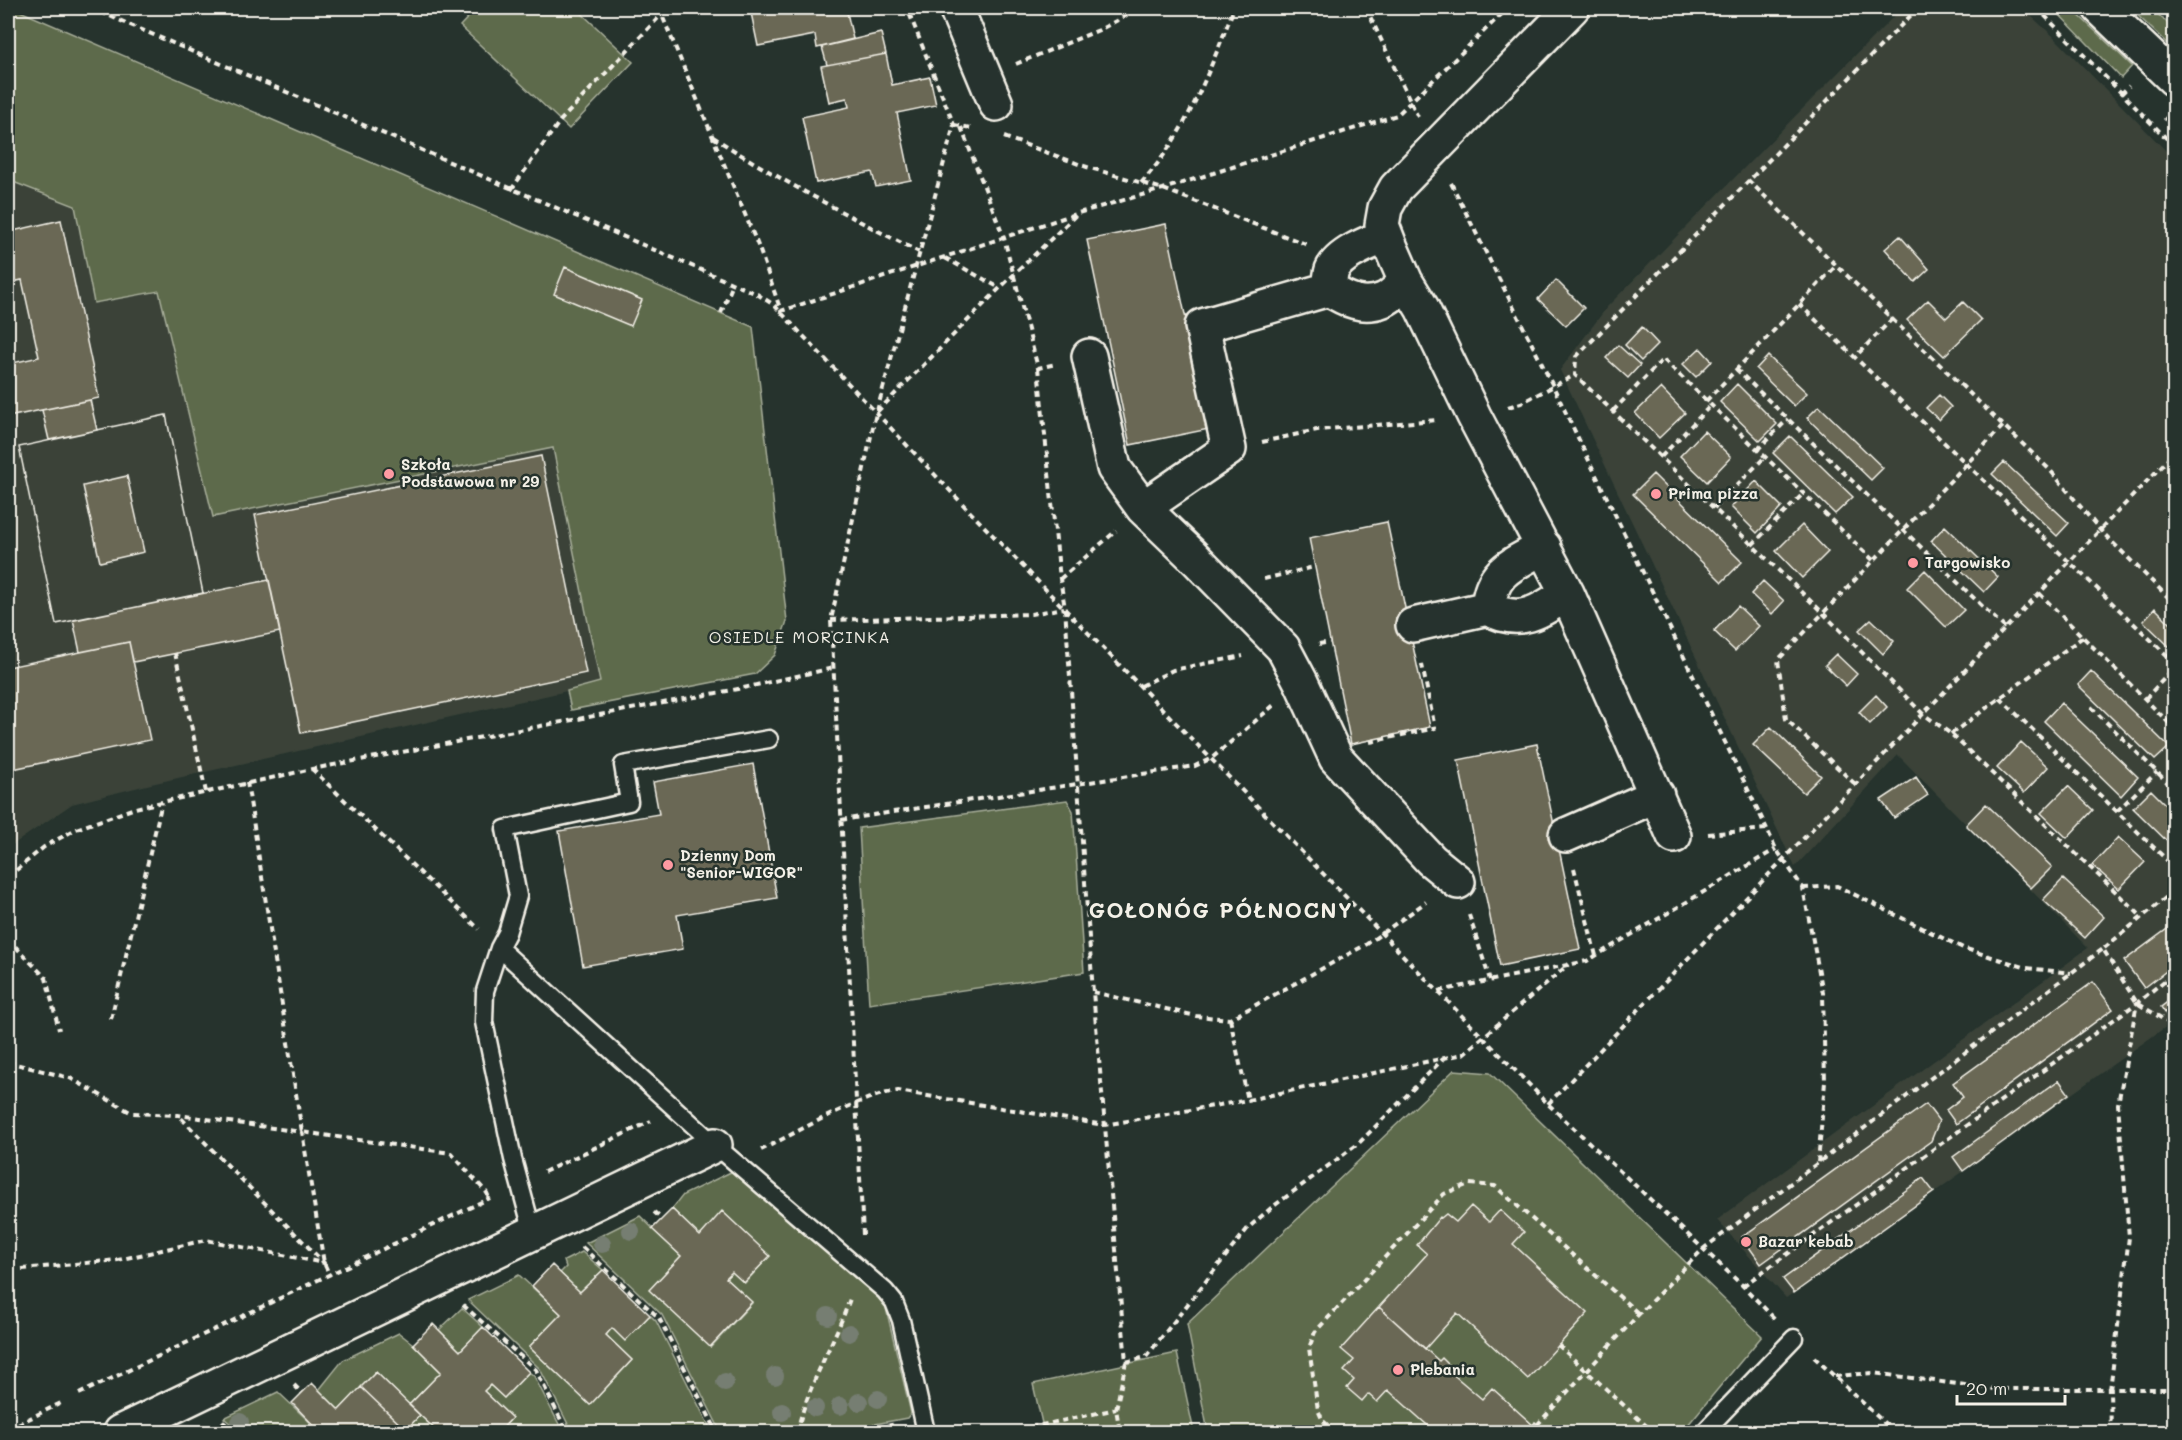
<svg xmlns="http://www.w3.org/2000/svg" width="2182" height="1440" viewBox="0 0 2182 1440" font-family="Mali,sans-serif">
	<rect width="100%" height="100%" fill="#26332d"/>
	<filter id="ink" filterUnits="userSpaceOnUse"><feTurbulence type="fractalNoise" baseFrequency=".0167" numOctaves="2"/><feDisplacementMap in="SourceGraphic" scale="12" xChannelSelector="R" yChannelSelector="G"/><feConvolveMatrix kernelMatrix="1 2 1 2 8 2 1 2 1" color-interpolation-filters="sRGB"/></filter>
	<g filter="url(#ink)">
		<path fill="#3a4339" d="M8 8H13L753 327 787 621 775 655 755 674 571 710 567 691 151 784 72 804 8 848Z
			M1902 8H2022L2052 35 2174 159V1021L1786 1298 1717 1220 2088 948 1898 755 1795 867 1560 370 1607 307Z"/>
		<path fill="#5d6a4c" stroke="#a8ae9a" stroke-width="1.5" d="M8 8H13L753 327 787 621 775 655 755 674 571 710 567 691 600 682 553 448 213 517 159 291 94 303 75 206 8 180Z
			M477 8H576L633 62 569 129 460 26Z
			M2053 8H2071L2132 66 2121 78Z
			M2130 8H2151L2174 29V50Z
			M1067 800 1073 811 1084 972 869 1004 859 828Z
			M1454 1070 1490 1073 1762 1336 1682 1432H1208L1187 1324Z
			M733 1171 882 1298 885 1304 911 1413 907 1418 833 1432H721L662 1315 586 1243 640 1216 681 1256 650 1290 711 1347 752 1303 726 1278 732 1272 745 1283 769 1256 723 1212 700 1236 672 1209 683 1195Z
			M582 1252 603 1270 580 1292 560 1273 566 1267 564 1261Z
			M519 1275 561 1314 529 1347 590 1405 632 1360 606 1335 612 1328 625 1340 650 1315 656 1321 712 1432H572L540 1369 468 1300Z
			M462 1308 483 1327 460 1351 439 1330Z
			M399 1333 413 1344 441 1372 409 1405 376 1372 339 1410 319 1390 343 1360Z
			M1177 1353 1194 1432H1044L1033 1384Z
			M529 1372 534 1376 563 1432H499L512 1418 484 1391 490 1385 504 1398Z
			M278 1392 319 1431 318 1432H240L224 1418Z
			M420 1415 438 1432H406V1430Z"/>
		<path fill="#6a6854" stroke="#f4f1e8" stroke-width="1.5" fill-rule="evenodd" d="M750 8H846L853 39 817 48 815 35 758 46Z
			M881 33 886 54 827 65 822 47Z
			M886 54 892 85 930 77 936 105 897 113 911 180 876 187 872 172 816 183 802 117 849 107 847 98 829 102 821 66Z
			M2168 114 2174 119V129L2164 119Z
			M61 220 99 398 8 417V364L39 357 22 280 8 283V232Z
			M1166 224 1209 429 1130 445 1087 240Z
			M1900 236 1929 269 1915 282 1885 249Z
			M565 267 642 300 631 326 554 294Z
			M1556 280 1584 308 1566 326 1538 299Z
			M1928 300 1946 318 1963 302 1981 320 1944 356 1907 320Z
			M1642 327 1658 344 1641 361 1625 345Z
			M1618 345 1640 365 1628 378 1606 358Z
			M1700 348 1712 361 1696 377 1683 364Z
			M1768 356 1807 393 1794 406 1756 369Z
			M1737 384 1777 424 1760 441 1720 402Z
			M1661 388 1685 413 1659 438 1635 413Z
			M1939 395 1951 407 1939 420 1926 408Z
			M90 400 97 430 49 440 42 410Z
			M1819 406 1883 468 1871 480 1807 418Z
			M166 415 203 593 56 624 19 447ZM127 476 144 552 100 562 83 486Z
			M166 415 203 593 56 624 19 447Z
			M1704 431 1731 457 1707 482 1680 456Z
			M1790 436 1853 497 1835 514 1773 453Z
			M541 456 586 673 301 733 255 515Z
			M2004 462 2069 523 2057 536 1992 474Z
			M1653 474 1742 562 1722 582 1633 494Z
			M1756 481 1782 507 1757 533 1731 507Z
			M1387 522 1430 727 1351 744 1309 538Z
			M1802 525 1828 552 1802 578 1776 551Z
			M1945 526 1998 577 1984 592 1931 541Z
			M1925 570 1964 610 1946 627 1907 588Z
			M269 580 280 632 133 662 129 642 80 652 73 620Z
			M1763 581 1784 601 1772 614 1751 594Z
			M1738 606 1759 626 1735 651 1714 631Z
			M2155 608 2174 627V651L2143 621Z
			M1871 619 1894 641 1883 654 1859 630Z
			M129 642 150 740 8 770V667Z
			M1836 654 1857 674 1846 686 1825 665Z
			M2091 671 2169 747 2155 760 2078 685Z
			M1876 695 1887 707 1870 724 1859 712Z
			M2061 703 2138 777 2121 796 2044 721Z
			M1771 727 1821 776 1804 793 1753 745Z
			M2021 742 2048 767 2024 793 1997 768Z
			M1537 744 1580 949 1500 966 1458 760Z
			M753 764 777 898 677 915 683 949 583 966 559 831 659 814 653 782Z
			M1916 777 1928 795 1894 818 1881 800Z
			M2068 786 2093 810 2067 838 2041 813Z
			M2151 790 2174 813V848L2133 808Z
			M1986 804 2052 867 2031 888 1966 825Z
			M2118 837 2145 862 2119 889 2092 865Z
			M2063 879 2104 917 2085 938 2043 900Z
			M2174 924V965L2144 988 2124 961Z
			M2093 982 2113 1009 1956 1124 1946 1110 1963 1097 1953 1083Z
			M2174 997V1017L2170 1020 2161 1007Z
			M2059 1080 2069 1094 1963 1171 1953 1157Z
			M1926 1104 1939 1121 1931 1141 1761 1264 1742 1237Z
			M1923 1178 1934 1192 1794 1293 1783 1279Z
			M1471 1206 1489 1222 1500 1210 1524 1232 1513 1244 1588 1313 1528 1379 1457 1313 1425 1349 1379 1307 1427 1254 1417 1245 1440 1217 1441 1218 1446 1214 1456 1222Z
			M672 1209 700 1236 722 1211 770 1256 744 1283 732 1272 726 1278 752 1302 710 1347 649 1290 681 1256 652 1229Z
			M552 1265 580 1292 603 1270 650 1315 625 1341 612 1328 606 1335 632 1360 590 1405 529 1347 561 1314 532 1286Z
			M1379 1307 1439 1361 1442 1358 1452 1368 1449 1371 1482 1399 1492 1388 1533 1425 1535 1422 1546 1432H1435L1388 1390 1377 1402 1368 1394 1362 1401 1347 1388 1354 1380 1344 1371 1354 1360 1341 1349Z
			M433 1324 460 1351 483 1327 529 1372 504 1398 490 1385 484 1391 512 1418 499 1432H438L409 1405 441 1372 413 1344Z
			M376 1372 420 1415 406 1430 361 1387Z
			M312 1383 339 1410 361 1387 407 1431 318 1432 319 1431 292 1403Z"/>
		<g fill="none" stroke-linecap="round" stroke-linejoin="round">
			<defs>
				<path id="lane" d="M499 948 715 1145 885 1291 894 1302 901 1320 926 1432
					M533 1233 513 1159 484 1022 485 991 499 948 507 933 518 896 505 829 629 802 623 765 769 739
					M1704 1432 1794 1338"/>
				<path id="street" d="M956 8 996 104
					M1572 8 1396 188 1385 208 1382 225 1389 243 1406 282 1422 308 1474 416 1567 593 1674 836
					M2100 8 2174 79
					M1329 289C1346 300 1363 308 1383 300 1391 297 1399 288 1406 282
					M1089 356 1114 468 1143 508 1192 555 1283 648 1301 682 1336 758 1431 860 1458 882
					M1143 508 1229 449 1202 326 1329 289C1330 283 1330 276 1332 270 1340 253 1371 242 1386 236
					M1488 608C1519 626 1540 612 1567 593
					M1413 625 1488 608C1491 570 1514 564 1544 547
					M1566 835 1657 795
					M120 1432 715 1145"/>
			</defs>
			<use href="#lane" stroke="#f4f1e8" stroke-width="21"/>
			<use href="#street" stroke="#f4f1e8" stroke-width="38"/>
			<path stroke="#f4f1e8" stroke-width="4" stroke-dasharray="6 4.5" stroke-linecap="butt" d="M91 8 757 294 774 305 974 516 1548 1104 1743 1286 1776 1320
				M659 8 759 248 781 311 1078 213 1163 189 1397 115 1508 8
				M1366 8 1418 117
				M1918 8 1576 357 1575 375 1823 613 1922 713 1951 734 2142 917
				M2037 8 2174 146
				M2163 8 2174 18
				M1016 64 1099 30 1140 8
				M2121 94 2129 86
				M954 125 971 128
				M961 127 1004 238 1038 368 1056 364
				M713 137C779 180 849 216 919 252
				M1004 137 1087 167 1163 189 1308 245
				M1748 180 1892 319 1855 357
				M1141 183C1187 134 1210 69 1234 8
				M1451 183 1553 386 1767 829
				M511 190 560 121 662 14
				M945 258 1000 288
				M1799 304 2174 662
				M721 313 733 284
				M1892 319 2050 470 2100 530 2174 603
				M1038 368 1060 579 1065 608 1093 992 1126 1362 1116 1409 1120 1432
				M1736 369 2005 628
				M1706 401 1837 265
				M1508 407 1521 403 1575 375
				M877 411 954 125 907 8
				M1613 411 1663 359 1873 560
				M1262 442 1317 430 1436 420
				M1757 450 1788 419
				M1661 457 1711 405
				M1714 508 1765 457
				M1752 545 1803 494
				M1060 579 1116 531
				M1264 579 1314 567
				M2039 593 2174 728
				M831 620 1031 614 1064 608
				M1319 644 1330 642
				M175 653 206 792
				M1141 686 1173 670 1243 656
				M2000 698 2174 867
				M2145 699 2174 668
				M2091 707 2174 789
				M1951 734 2083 637
				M1370 742 1435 728 1421 660
				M312 769 479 929
				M247 782 302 1132 451 1153 487 1193 489 1198
				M1855 784 1786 719 1778 660 2004 425
				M2117 811 2157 772
				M841 820 1195 766 1212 758 1274 705
				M1708 834 1767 829 1776 849 1803 888 1823 993 1825 1082 1818 1163
				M1574 868 1596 956
				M8 877 44 847 76 829 135 808 312 769 743 688 833 668
				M1803 888 1837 886 1963 948 2027 968 2071 973
				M2174 891 2103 949 2137 1003 2174 1026
				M1469 915 1490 980
				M8 939 46 978 59 1030
				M1439 991 1587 961 1776 849
				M1093 992 1196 1016 1230 1019 1367 944 1426 902
				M111 1019 162 802
				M1230 1019 1248 1100
				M8 1062 70 1078 132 1113 178 1115 302 1132 324 1263 330 1276
				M1548 1104 2174 453
				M761 1150C798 1132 858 1096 898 1091L1104 1125 1248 1100 1463 1054 1569 964
				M544 1172 651 1121
				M654 1212 662 1219
				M863 1235 831 620 876 413 1000 288 1078 213
				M582 1247 659 1318 717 1432
				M22 1269 118 1260 206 1240 324 1263 178 1115
				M1743 1286 2137 1003 2174 973
				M463 1305 536 1370 567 1432
				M1558 1345 1653 1432
				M1814 1357 1894 1432
				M1126 1362 1146 1357 1248 1228 1271 1208 1358 1144 1443 1059
				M1835 1376 1873 1373 1996 1389H2174
				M294 1385 302 1393
				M79 1394 490 1198
				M222 1421 234 1432
				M1537 1425 1639 1314 1703 1249 2103 949
				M8 1429 61 1403
				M797 1432C808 1384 835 1342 851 1296
				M856 1432 897 1424
				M1010 1432 1116 1409
				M1336 1432 1323 1421 1318 1410 1309 1348 1315 1332 1444 1194 1469 1184 1495 1186 1639 1314
				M2111 1432 2110 1390 2129 1237 2118 1104 2137 1003"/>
			<use href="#lane" stroke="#26332d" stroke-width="16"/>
			<use href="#street" stroke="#26332d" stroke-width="33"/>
		</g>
		<g fill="#767e72">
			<circle cx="631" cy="1231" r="9"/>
			<circle cx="602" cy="1244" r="9"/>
			<circle cx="828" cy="1316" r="9"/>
			<circle cx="849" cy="1333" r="9"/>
			<circle cx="775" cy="1376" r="9"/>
			<circle cx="725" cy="1382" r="9"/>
			<circle cx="878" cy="1399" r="9"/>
			<circle cx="859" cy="1402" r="9"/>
			<circle cx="840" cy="1406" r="9"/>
			<circle cx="815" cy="1408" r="9"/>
			<circle cx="782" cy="1412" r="9"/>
			<circle cx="240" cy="1422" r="9"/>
		</g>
	</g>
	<g fill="#ff9aa2" stroke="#26332d" stroke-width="2">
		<circle cx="389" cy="474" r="6"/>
		<circle cx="1656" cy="494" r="6"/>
		<circle cx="1913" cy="563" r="6"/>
		<circle cx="668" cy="865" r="6"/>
		<circle cx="1746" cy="1242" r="6"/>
		<circle cx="1398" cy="1370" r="6"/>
	</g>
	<g text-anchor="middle" stroke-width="5" stroke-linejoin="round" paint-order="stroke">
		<g font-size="15" font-weight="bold" fill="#f4f1e8" stroke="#26332d" text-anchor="start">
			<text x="401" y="470">Szkoła<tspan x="401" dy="17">Podstawowa nr 29</tspan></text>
			<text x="1668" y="499">Prima pizza</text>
			<text x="1925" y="568">Targowisko</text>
			<text x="680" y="861">Dzienny Dom<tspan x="680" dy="17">"Senior-WIGOR"</tspan></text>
			<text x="1758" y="1247">Bazar kebab</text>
			<text x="1410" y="1375">Plebania</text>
		</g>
		<g font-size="16" letter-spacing="1.5" fill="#f4f1e8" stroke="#26332d">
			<text x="800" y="643">OSIEDLE MORCINKA</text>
		</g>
		<g font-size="21" font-weight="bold" letter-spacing="1.5" fill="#f4f1e8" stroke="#26332d">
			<text x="1221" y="918">GOŁONÓG PÓŁNOCNY</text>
		</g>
	</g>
	<rect width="2182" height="1440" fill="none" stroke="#26332d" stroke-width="30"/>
	<rect x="15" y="15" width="2152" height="1410" fill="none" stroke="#f4f1e8" stroke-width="2" filter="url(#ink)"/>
	<path d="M1957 1395v9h108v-9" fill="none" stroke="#f4f1e8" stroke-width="3"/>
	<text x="1966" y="1395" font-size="18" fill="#f4f1e8" stroke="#26332d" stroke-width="4.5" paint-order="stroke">20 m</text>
</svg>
